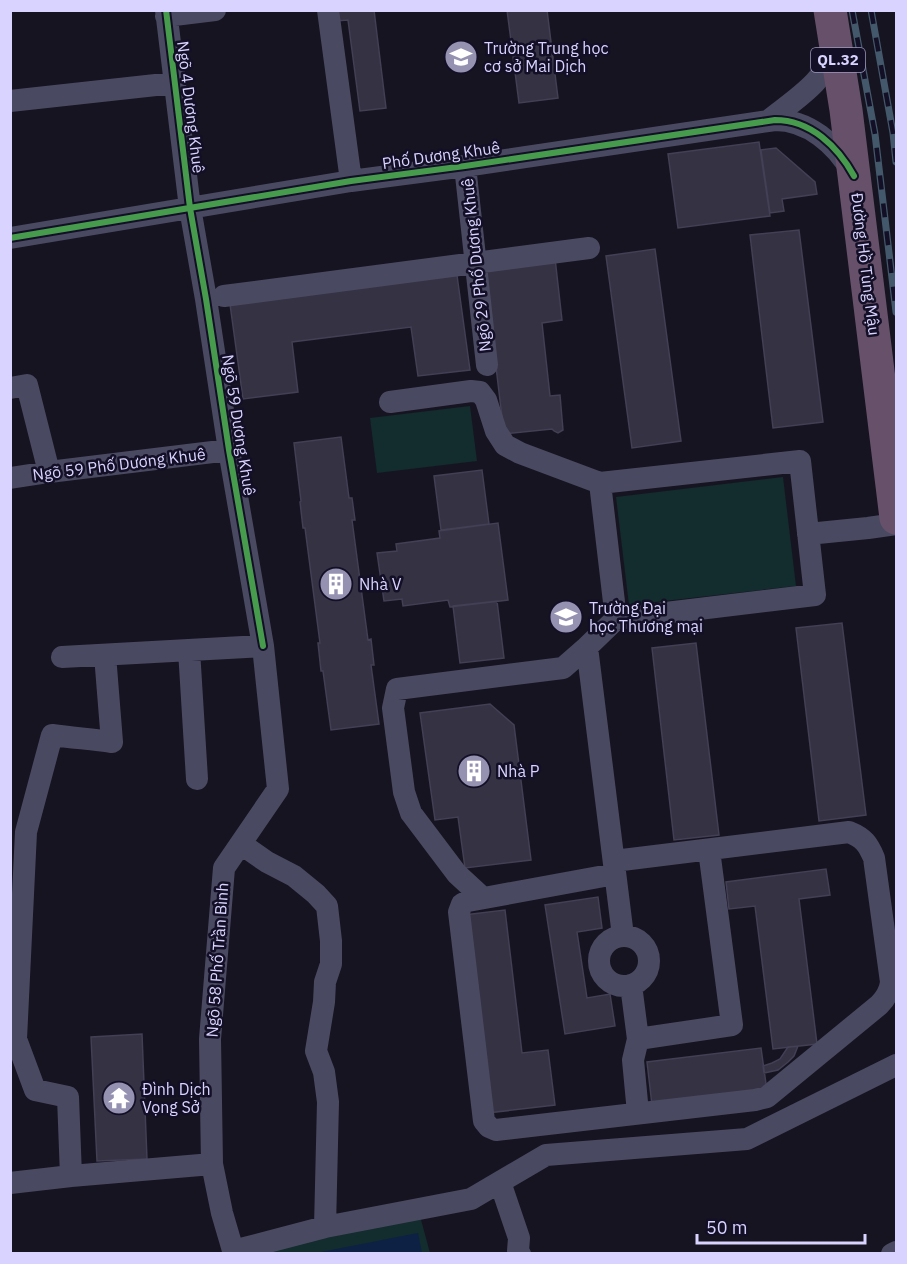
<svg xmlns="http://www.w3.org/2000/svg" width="907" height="1264" viewBox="0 0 907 1264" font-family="'IBM Plex Sans',sans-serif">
	<rect width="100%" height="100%" fill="#161421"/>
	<path fill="#132c2d" d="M470 406 477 461 377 473 370 418Z
		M783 477 796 586 629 605 616 497Z
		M416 1201 430 1253 262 1254Z"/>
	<path fill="#0d2144" d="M418 1233 422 1253H316Z"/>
	<path fill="#343243" stroke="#433f54" stroke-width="1.5" d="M334 10H374L386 108 360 111 348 20 335 21Z
		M507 10H547L558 98 519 103Z
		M759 142 770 216 678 228 668 154Z
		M776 148 815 182 817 194 782 199 784 211 770 213 761 150Z
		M799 230 823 422 773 428 750 235Z
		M655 249 681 441 632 448 606 256Z
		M555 258 562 320 542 323 550 396 560 395 563 430 558 433 554 431 552 429 504 434 484 266Z
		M456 268 470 370 418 376 411 327 292 342 298 392 243 399 229 297Z
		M341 437 349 498H352L355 520H352L368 640 371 639 374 665H371L379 724 331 730 323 671H321L318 643H320L305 528H303L300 502 301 501 294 443Z
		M482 470 489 524 441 530 434 476Z
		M498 523 508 600 450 607 448 600 403 606 402 599 384 601 377 553 397 551 396 544 440 538 439 531Z
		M497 601 504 658 460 663 453 606Z
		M842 623 866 815 819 821 796 628Z
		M696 643 719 835 674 840 652 648Z
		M490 704 514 725 531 860 465 868 458 817 435 820 420 713Z
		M826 869 830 895 799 899 817 1044 773 1049 755 906 729 909 726 882Z
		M598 897 602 928 577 932 587 998 610 994 615 1026 565 1034 545 905Z
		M505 910 522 1053 548 1050 555 1105 488 1113 464 915Z
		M142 1034 147 1159 97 1161 91 1037Z
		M798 1046 794 1056 788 1062 778 1070 764 1073 763 1066 772 1063 780 1059 788 1047Z
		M761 1048 767 1091 652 1105 647 1062Z"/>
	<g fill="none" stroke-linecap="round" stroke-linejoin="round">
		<path stroke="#4a4962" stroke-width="22" d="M166 10 190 208 206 299 229 450 263 646 278 789 224 868 210 1039 212 1164 222 1213 234 1254
			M328 10 351 181
			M166 16 215 10
			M10 101 174 83
			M768 121C794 100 827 81 836 46
			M465 166 487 365
			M10 238 351 181 465 166 775 120C808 120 836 144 852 172
			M224 296 589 248
			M10 388 27 385 49 472
			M390 402 471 391 480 392 486 400 496 431 505 445 520 453 600 483 800 461 815 595 616 619 587 647 623 936
			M10 478 49 472 229 450
			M600 483 616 619
			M808 534 868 528 896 524
			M189 650 197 779
			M62 657 263 646
			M241 844 267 862 294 876 316 894 327 906 331 941V964L325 982 324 1002 316 1051 324 1072 328 1102 325 1227
			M614 861 849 832C864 838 868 844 874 858L891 982C890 992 886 998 879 1005L767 1097 755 1100 496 1130 489 1127 484 1121 459 912 462 904 468 901 615 874
			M483 898 457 874 411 813 404 792 393 708 397 689 563 668 587 647
			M599 961a25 25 0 1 1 50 0a25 25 0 1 1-50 0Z
			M631 985 638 1039 633 1060 638 1113
			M638 1039 732 1025 709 850
			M71 1176 68 1097 35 1090 16 1039 26 832 52 735C73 738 92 739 112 742L105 655
			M500 1182 519 1238 518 1251 520 1254
			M10 1183 71 1176 212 1164
			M233 1251 325 1227 471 1199 546 1155 747 1139 896 1065
			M892 1254 896 1252"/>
		<path stroke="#67516a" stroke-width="33" d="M830 10 846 110 896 518"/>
		<defs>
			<path id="rail" d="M852 10 875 134 896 312
				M871 10 893 133 896 162"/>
		</defs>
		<use href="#rail" stroke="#43596b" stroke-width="7"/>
		<use href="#rail" stroke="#130f26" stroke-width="4.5" stroke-dasharray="14" stroke-linecap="butt"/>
		<defs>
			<path id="cycleway" d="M166 10 190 208 206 299 229 450 263 646
				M10 238 351 181 465 166 775 120C811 120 838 147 854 176"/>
		</defs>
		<use href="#cycleway" stroke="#130f26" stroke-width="10"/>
		<use href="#cycleway" stroke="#469c4c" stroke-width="6"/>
	</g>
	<defs>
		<symbol id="school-disc" viewBox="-11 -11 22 22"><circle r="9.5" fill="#9591b1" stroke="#130f26"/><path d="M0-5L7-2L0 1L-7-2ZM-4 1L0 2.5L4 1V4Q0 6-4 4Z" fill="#fff"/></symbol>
		<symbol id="building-disc" viewBox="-11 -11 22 22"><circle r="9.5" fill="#9591b1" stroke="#130f26"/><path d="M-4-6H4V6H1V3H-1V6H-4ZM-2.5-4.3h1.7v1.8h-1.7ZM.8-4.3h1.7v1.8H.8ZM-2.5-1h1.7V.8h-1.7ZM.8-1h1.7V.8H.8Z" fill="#fff"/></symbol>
		<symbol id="university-disc" viewBox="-11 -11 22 22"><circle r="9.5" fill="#9591b1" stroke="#130f26"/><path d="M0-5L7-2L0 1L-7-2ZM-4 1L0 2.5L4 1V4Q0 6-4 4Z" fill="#fff"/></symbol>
		<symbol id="temple-disc" viewBox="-11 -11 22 22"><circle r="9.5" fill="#9591b1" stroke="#130f26"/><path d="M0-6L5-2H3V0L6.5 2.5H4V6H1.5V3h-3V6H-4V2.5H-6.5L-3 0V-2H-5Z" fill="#fff"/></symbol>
	</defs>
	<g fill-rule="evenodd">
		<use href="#school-disc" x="442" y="38" width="38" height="38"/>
		<use href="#building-disc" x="317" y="565" width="38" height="38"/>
		<use href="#university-disc" x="547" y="598" width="38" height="38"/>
		<use href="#building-disc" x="455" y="752" width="38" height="38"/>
		<use href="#temple-disc" x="100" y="1079" width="38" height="38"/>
	</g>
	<g text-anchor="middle" stroke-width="5" stroke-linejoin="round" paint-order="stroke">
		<rect fill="#130f26" stroke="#9e99be" stroke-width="1.5" x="811" y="48" width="54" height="24" rx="4.5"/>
		<g font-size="15" font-weight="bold" fill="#d9d4ff">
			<text x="838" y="65">QL.32</text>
		</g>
		<g font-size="16" fill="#d9d4ff" stroke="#130f26" text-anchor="start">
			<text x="484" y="54">Trường Trung học<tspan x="484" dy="18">cơ sở Mai Dịch</tspan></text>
			<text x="359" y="590">Nhà V</text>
			<text x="589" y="614">Trường Đại<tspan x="589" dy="18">học Thương mại</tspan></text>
			<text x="497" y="777">Nhà P</text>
			<text x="142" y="1095">Đình Dịch<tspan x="142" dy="18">Vọng Sở</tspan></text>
		</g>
		<g font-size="16" fill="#d9d4ff" stroke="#130f26">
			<text transform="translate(191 107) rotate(83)" y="6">Ngõ 4 Dương Khuê</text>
			<text transform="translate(441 155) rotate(-8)" y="6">Phố Dương Khuê</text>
			<text transform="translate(866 264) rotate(83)" y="6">Đường Hồ Tùng Mậu</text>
			<text transform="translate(476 265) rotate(-96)" y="6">Ngõ 29 Phố Dương Khuê</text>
			<text transform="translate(239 425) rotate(81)" y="6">Ngõ 59 Dương Khuê</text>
			<text transform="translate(119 464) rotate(-7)" y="6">Ngõ 59 Phố Dương Khuê</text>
			<text transform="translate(217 960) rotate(-86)" y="6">Ngõ 58 Phố Trần Bình</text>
		</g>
	</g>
	<rect width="907" height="1264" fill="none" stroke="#d9d4ff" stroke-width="24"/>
	<path d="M697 1234v9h168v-9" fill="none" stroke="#d9d4ff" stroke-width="3"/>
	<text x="706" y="1234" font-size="18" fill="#d9d4ff" stroke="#130f26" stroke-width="4.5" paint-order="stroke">50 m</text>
</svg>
